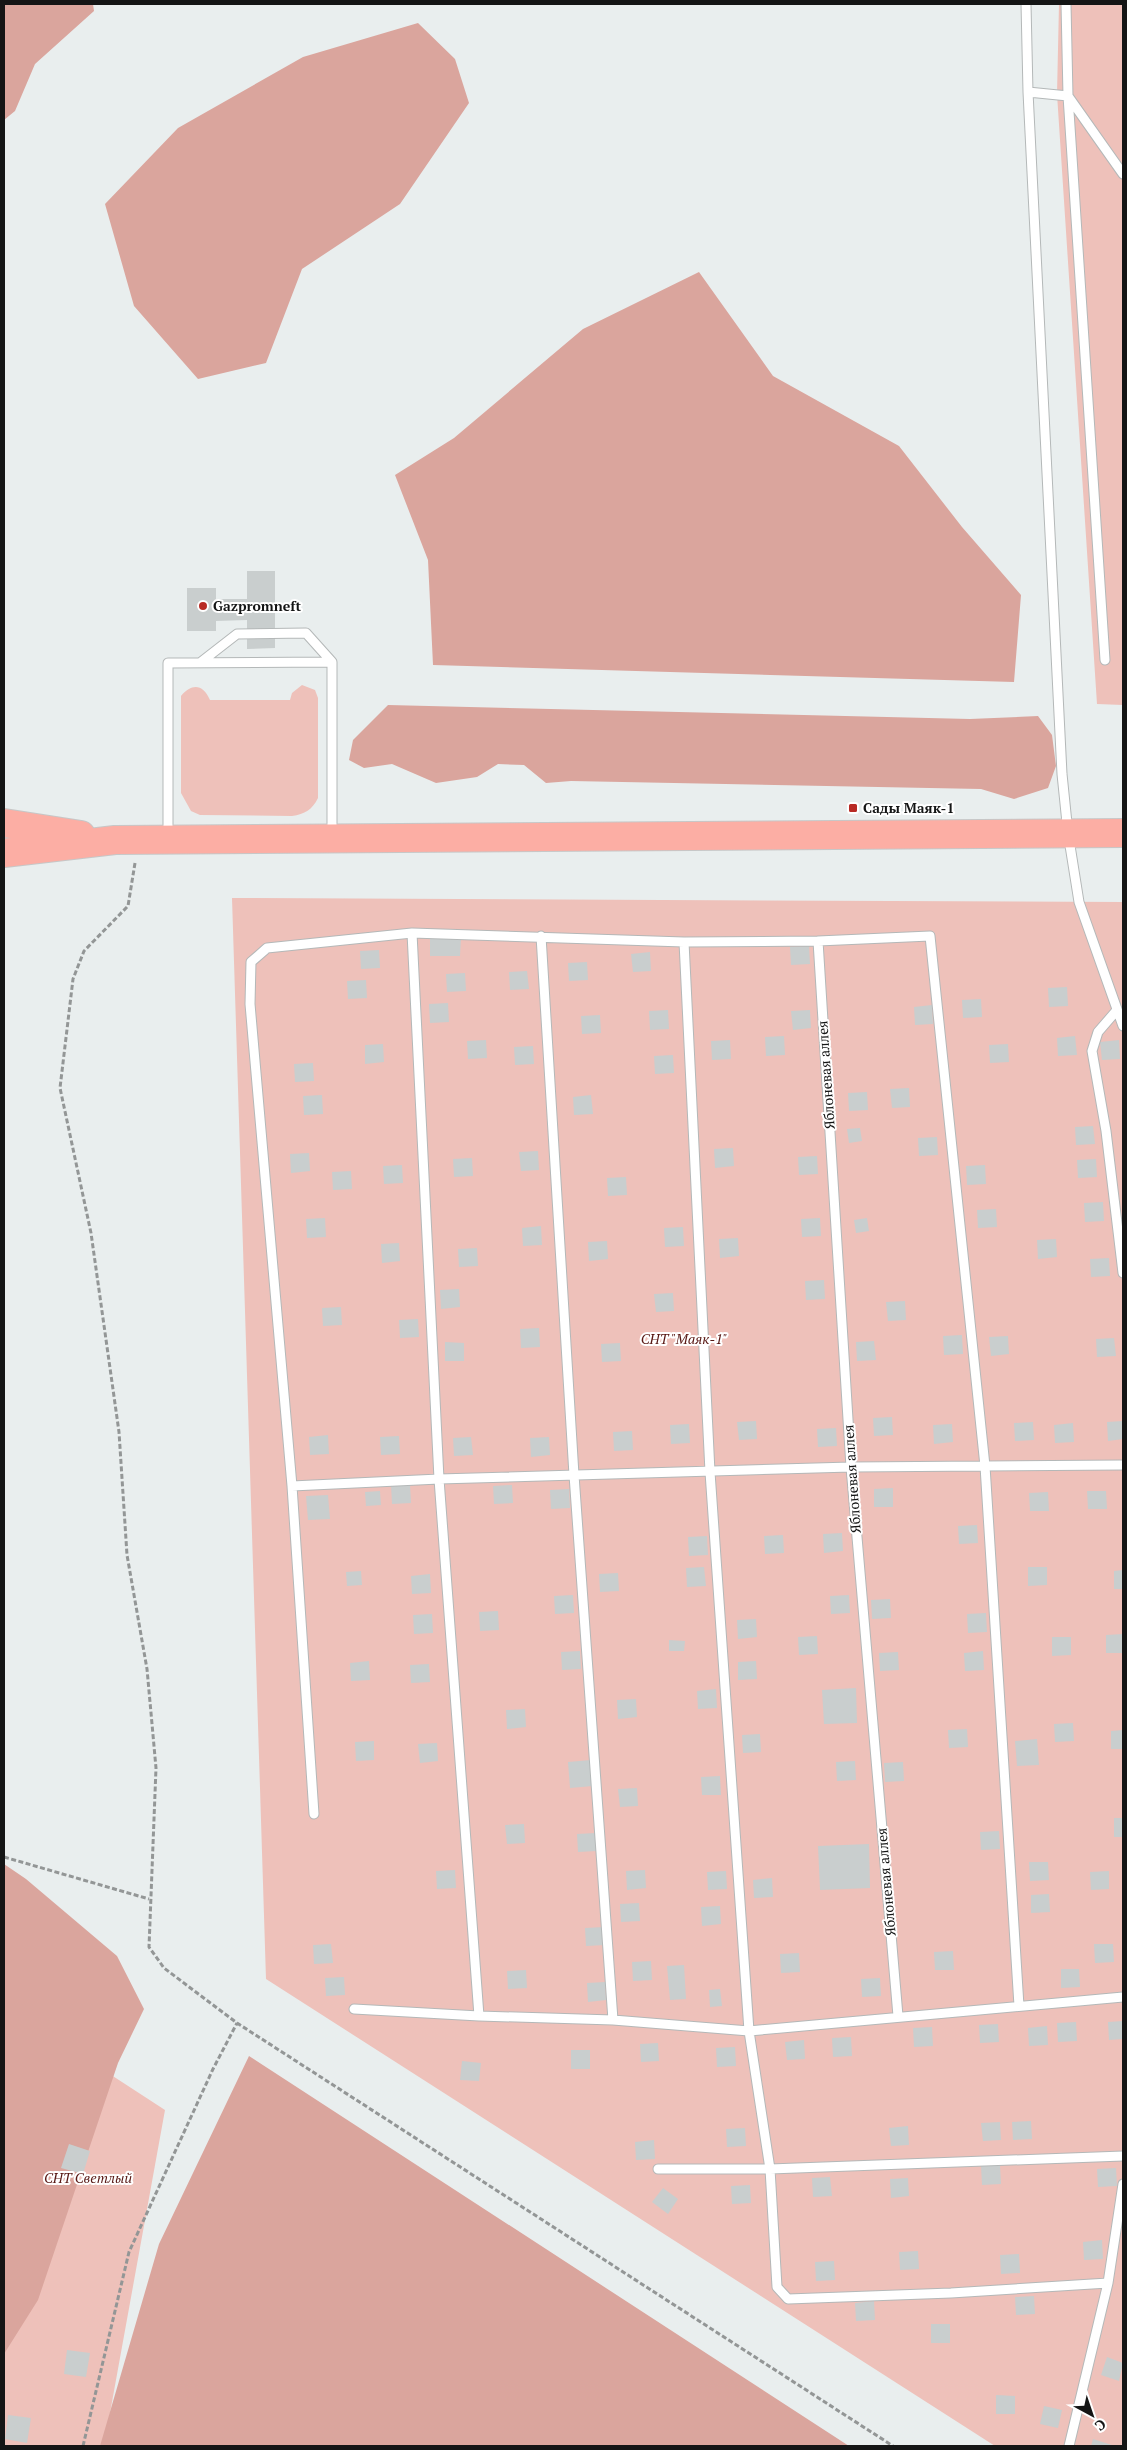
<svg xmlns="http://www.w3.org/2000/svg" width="1127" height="2450" viewBox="0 0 1127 2450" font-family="'PT Serif',serif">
	<rect width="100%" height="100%" fill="#e9eeee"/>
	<path fill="#eec1ba" d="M1059 4H1123V705L1097 704 1057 94Z
		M302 685 315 690 318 698V798C312 810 305 814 292 816L200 815 191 811 181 793V696C192 683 203 684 210 700H290L292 693Z
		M232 898 1123 902V2446H995L266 1979Z
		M102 2069 165 2110 104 2446H4V2304Z"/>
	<path fill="#daa59d" d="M4 4H93L94 11 35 64 15 111 4 120Z
		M418 23 455 59 469 103 400 204 302 269 266 363 198 379 134 306 105 204 178 128 303 57Z
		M699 272 773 376 899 446 962 527 1021 595 1014 682 433 665 428 560 395 475 454 438 583 329Z
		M388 705 970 719 1038 716 1052 735 1056 766 1048 788 1014 799 981 789 571 781 546 783 524 765 498 764 477 777 436 783 392 764 364 768 349 760 353 740Z
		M4 1864 26 1879 117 1956 144 2009 118 2063 38 2300 4 2354Z
		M249 2056 849 2446H100L159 2244Z"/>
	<path fill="#c9cece" d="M247 571H275V648L247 649V620L216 621V631H187V588H216V599H247Z
		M430 937 461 938 460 956H430Z
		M809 946 810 964 791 965 790 947Z
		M379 950 380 968 361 969 360 951Z
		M650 952 651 971 633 972 631 954Z
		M587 962 588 980 569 981 568 963Z
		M527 971 529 989 510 990 509 972Z
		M465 973 466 991 447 992 446 974Z
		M366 980 367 998 348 999 347 981Z
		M1067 987 1068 1006 1049 1007 1048 988Z
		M981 999 982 1017 963 1018 962 1000Z
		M448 1003 449 1022 430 1023 429 1004Z
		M932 1005 933 1024 915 1025 914 1007Z
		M668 1010 669 1029 650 1030 649 1011Z
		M810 1010 811 1028 793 1030 791 1011Z
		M600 1015 601 1033 582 1034 581 1016Z
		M784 1036 785 1055 766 1056 765 1037Z
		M1075 1036 1077 1055 1058 1056 1057 1038Z
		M486 1040 487 1058 468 1059 467 1041Z
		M730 1040 731 1059 712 1060 711 1041Z
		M1119 1040 1120 1059 1102 1060 1100 1042Z
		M383 1044 384 1062 365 1064V1045Z
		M1008 1044 1009 1062 990 1063 989 1045Z
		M533 1046 534 1064 515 1065 514 1047Z
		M673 1055 674 1073 655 1074 654 1056Z
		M313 1063 314 1081 295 1082 294 1064Z
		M909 1088 910 1107 892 1108 890 1089Z
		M867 1092 868 1110 849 1111 848 1093Z
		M322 1095 323 1114 304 1115 303 1096Z
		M591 1095 593 1114 574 1115 573 1097Z
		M1093 1126 1095 1144 1076 1145 1075 1127Z
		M860 1128 862 1141 849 1143 847 1129Z
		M937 1137 938 1155 919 1156 918 1138Z
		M733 1148 734 1166 715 1168 714 1149Z
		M538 1151 539 1170 521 1171 519 1152Z
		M309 1153 310 1171 291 1173 290 1154Z
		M817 1156 818 1174 799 1175 798 1157Z
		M472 1158 473 1176 454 1177 453 1159Z
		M1096 1159 1097 1177 1078 1178 1077 1160Z
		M402 1165 403 1183 384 1184 383 1166Z
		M985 1165 986 1184 967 1185 966 1166Z
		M351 1171 352 1189 333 1190 332 1172Z
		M626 1177 627 1195 608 1196 607 1178Z
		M1103 1202 1104 1221 1085 1222 1084 1203Z
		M996 1209 997 1227 978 1228 977 1210Z
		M325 1218 326 1237 307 1238 306 1219Z
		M820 1218 821 1236 802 1237 801 1219Z
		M867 1218 869 1231 856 1233 854 1220Z
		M541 1226 542 1245 523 1246 522 1228Z
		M683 1227 684 1246 665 1247 664 1228Z
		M738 1238 739 1256 720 1258 719 1239Z
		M1056 1239 1057 1257 1038 1259 1037 1240Z
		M607 1241 608 1259 589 1261 588 1242Z
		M399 1243 400 1261 382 1263 381 1244Z
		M477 1248 478 1266 459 1267 458 1249Z
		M1109 1258 1110 1276 1091 1277 1090 1259Z
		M824 1280 825 1299 806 1300 805 1281Z
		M459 1289 460 1307 441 1309 440 1290Z
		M673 1293 674 1311 656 1312 654 1294Z
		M905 1301 906 1320 888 1321 886 1302Z
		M341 1307 342 1325 323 1326 322 1308Z
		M418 1319 419 1337 400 1338 399 1320Z
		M539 1328 540 1347 521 1348 520 1329Z
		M962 1335 963 1354 944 1355 943 1336Z
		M1008 1336 1009 1354 991 1356 989 1337Z
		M1114 1338 1116 1356 1097 1357 1096 1339Z
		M874 1341 876 1360 857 1361 856 1342Z
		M445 1342 464 1343V1361H445Z
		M620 1343 621 1361 602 1362 601 1344Z
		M892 1417 893 1435 874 1436 873 1418Z
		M756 1421 757 1439 739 1440 737 1422Z
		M1123 1421V1439L1108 1441 1107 1422Z
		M1033 1422 1034 1440 1015 1441 1014 1423Z
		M1073 1423 1074 1442 1055 1443 1054 1425Z
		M689 1424 690 1443 671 1444 670 1425Z
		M952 1424 953 1442 934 1444 933 1425Z
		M836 1428 837 1446 818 1447 817 1429Z
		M632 1431 633 1450 614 1451 613 1432Z
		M328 1435 329 1454 310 1455 309 1437Z
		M399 1436 400 1454 381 1455 380 1437Z
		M471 1437 473 1455 454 1456 453 1438Z
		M549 1437 550 1455 531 1457 530 1438Z
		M410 1484 411 1503 392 1504 391 1485Z
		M512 1485 513 1503 494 1504 493 1486Z
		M893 1488V1507H874V1489Z
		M569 1489 570 1508 551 1509 550 1490Z
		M380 1491 381 1505 366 1506 365 1492Z
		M1087 1491H1106L1107 1509H1088Z
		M1048 1492 1049 1511H1030L1029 1493Z
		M328 1495 330 1519 308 1520 306 1496Z
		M977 1525 978 1543 959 1544 958 1526Z
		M842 1533 843 1551 824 1553 823 1534Z
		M783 1535 784 1553 765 1554 764 1536Z
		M707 1536 708 1555 689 1556 688 1537Z
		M704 1567 706 1586 687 1587 686 1568Z
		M1028 1567H1047V1585L1028 1586Z
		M1123 1570V1589H1114V1571Z
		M361 1571 362 1585 347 1586 346 1572Z
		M618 1573 619 1591 600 1592 599 1574Z
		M430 1574 431 1593 412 1594 411 1576Z
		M573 1595 574 1613 555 1614 554 1596Z
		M849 1595 850 1613 831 1614 830 1596Z
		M890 1599 891 1618 872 1619 871 1600Z
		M498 1611 499 1630 480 1631 479 1612Z
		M986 1613 987 1632 968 1633 967 1614Z
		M432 1614 433 1633 414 1634 413 1615Z
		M756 1619 757 1637 738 1639 737 1620Z
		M1123 1634V1653H1106V1635Z
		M817 1636 818 1654 799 1655 798 1637Z
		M1052 1637H1071V1655L1052 1656Z
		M669 1640 685 1641 684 1651H669Z
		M580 1651 581 1669 562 1670 561 1652Z
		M983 1651 984 1670 965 1671 964 1653Z
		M898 1652 899 1670 880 1671 879 1653Z
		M369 1661 370 1680 351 1681 350 1663Z
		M756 1661 757 1679 738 1680V1662Z
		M429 1664 430 1682 411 1683 410 1665Z
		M856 1688 857 1723 824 1724 822 1690Z
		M716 1689 717 1708 698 1709 697 1691Z
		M636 1699 637 1717 618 1719 617 1700Z
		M525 1709 526 1727 507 1729 506 1710Z
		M1073 1723 1074 1741 1055 1742 1054 1724Z
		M967 1729 968 1747 949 1748 948 1730Z
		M1123 1730V1749H1111V1731Z
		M760 1734 761 1752 743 1753 742 1735Z
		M1037 1739 1039 1765 1017 1766 1015 1741Z
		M374 1741V1760L356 1761 355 1742Z
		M437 1743 438 1761 420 1763 418 1744Z
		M591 1760 593 1786 570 1788 568 1762Z
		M855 1761 856 1780 837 1781 836 1762Z
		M903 1762 904 1781 885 1782 884 1763Z
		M720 1776 721 1795H702L701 1777Z
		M637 1788 638 1806 620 1807 618 1789Z
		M1114 1818H1123V1837H1114Z
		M524 1824 525 1843 507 1844 505 1825Z
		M999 1831 1000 1849 981 1850 980 1832Z
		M596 1833 597 1851 578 1852 577 1834Z
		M869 1844 870 1888 820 1890 818 1846Z
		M1029 1862H1048L1049 1880 1030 1881Z
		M455 1870 456 1888 437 1889 436 1871Z
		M645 1870 646 1888 627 1890 626 1871Z
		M726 1871 727 1889 708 1890 707 1872Z
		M1109 1871V1889L1091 1890 1090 1872Z
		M772 1878 773 1897 754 1898 753 1880Z
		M1049 1894 1050 1912 1031 1913V1895Z
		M639 1903 640 1921 621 1922 620 1904Z
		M720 1906 721 1924 702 1926 701 1907Z
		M604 1927 605 1945 586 1946 585 1928Z
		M331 1944 333 1963 314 1964 313 1945Z
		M1094 1944H1113L1114 1962 1095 1963Z
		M953 1951 954 1970H935L934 1952Z
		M799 1953 800 1972 781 1973 780 1954Z
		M651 1961 652 1980 633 1981 632 1962Z
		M684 1965 686 1999 670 2000 667 1966Z
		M1061 1969H1079L1080 1987 1061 1988Z
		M526 1970 527 1988 508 1989 507 1971Z
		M344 1977 345 1995 326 1996 325 1978Z
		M880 1978 881 1996 862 1997 861 1979Z
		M605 1982 606 2000 588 2002 587 1983Z
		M720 1989 722 2006 710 2007 709 1990Z
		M1123 2021V2039L1109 2040 1108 2022Z
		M1076 2022 1077 2041 1058 2042 1057 2023Z
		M998 2024 999 2042 980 2043 979 2025Z
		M1047 2026 1048 2045 1029 2046 1028 2028Z
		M932 2027 933 2046 914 2047 913 2028Z
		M851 2037 852 2056 833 2057 832 2038Z
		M804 2040 805 2059 787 2060 785 2042Z
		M658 2043 659 2061 641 2062 640 2044Z
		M735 2047 736 2066 717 2067 716 2048Z
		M571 2050H590V2069H571Z
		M462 2061 481 2063 479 2081 460 2080Z
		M1031 2121 1032 2139 1013 2140 1012 2122Z
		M1000 2122 1001 2140 983 2141 981 2123Z
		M908 2126 909 2145 891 2146 889 2128Z
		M745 2128 746 2146 727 2147 726 2129Z
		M654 2140 655 2159 636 2160 635 2142Z
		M69 2144 90 2151 83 2174 61 2168Z
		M1000 2165 1001 2184 982 2185 981 2166Z
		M1116 2168 1117 2186 1098 2187 1097 2169Z
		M830 2177 832 2196 813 2197 812 2178Z
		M908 2178 909 2196 891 2198 890 2179Z
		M750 2185 751 2203 732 2204 731 2186Z
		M663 2188 678 2199 668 2214 652 2202Z
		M1102 2240 1103 2259 1084 2260 1083 2242Z
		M918 2251 919 2269 900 2270 899 2252Z
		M1019 2254 1020 2273 1001 2274 1000 2255Z
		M834 2261 835 2280 816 2281 815 2262Z
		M1034 2296 1035 2314 1016 2315 1015 2297Z
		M874 2301 875 2320 856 2321 855 2303Z
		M931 2324H950V2343H931Z
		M67 2350 90 2353 86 2377 64 2374Z
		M1107 2357 1123 2363 1119 2381 1101 2375Z
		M996 2395 1015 2396V2414H996Z
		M1044 2406 1062 2410 1058 2428 1040 2424Z
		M8 2415 31 2418 27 2443 5 2439Z
		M1093 2439 1115 2446H1091Z"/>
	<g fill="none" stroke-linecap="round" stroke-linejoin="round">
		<defs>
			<path id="lane" d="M1026 4 1028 92 1062 774 1068 833 1079 902 1123 1026
				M1066 4 1068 96 1105 660
				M1028 92 1068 96 1123 174
				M201 662 237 634 306 633 332 662V835
				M168 838V663L332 662
				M412 933 439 1479 479 2016
				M541 936 574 1475 613 2020
				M818 941 851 1467 898 2016
				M684 942 710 1472 749 2031 770 2169 777 2287 788 2299 951 2293 1108 2283
				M1117 1010 1098 1032 1092 1051 1106 1131 1123 1273
				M292 1486 439 1479 851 1467 1123 1465
				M314 1814 292 1486 250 1004 251 962 267 948 412 933 684 942 818 941 930 936 985 1466 1019 2006
				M354 2009 479 2016 613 2020 749 2031 1123 1997
				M658 2169H770L1123 2156
				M1069 2446 1108 2283 1123 2184"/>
			<path id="highway" d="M4 823 81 835
				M4 853 115 840 1123 833"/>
		</defs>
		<use href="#lane" stroke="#b4b8b8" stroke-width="11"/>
		<use href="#highway" stroke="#c7c7c7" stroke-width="30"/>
		<path stroke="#939696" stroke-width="3" stroke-dasharray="5 2.5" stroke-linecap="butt" d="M135 863 128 906 84 951 73 979 60 1088 91 1233 119 1432 127 1555 147 1669 156 1768 149 1947 164 1968 237 2023 893 2446
			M4 1857 149 1899
			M83 2446 129 2252 213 2069 237 2023"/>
		<use href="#lane" stroke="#fff" stroke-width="9"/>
		<use href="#highway" stroke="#fcaea4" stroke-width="28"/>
	</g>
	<g fill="#b82a24" stroke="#fff" stroke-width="2">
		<circle cx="203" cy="606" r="5"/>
		<rect x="848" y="803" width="10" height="10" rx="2.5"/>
	</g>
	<g text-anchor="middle" stroke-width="4" stroke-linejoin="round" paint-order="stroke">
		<g font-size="14" font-weight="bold" fill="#141515" stroke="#fff" text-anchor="start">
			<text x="213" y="611">Gazpromneft</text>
			<text x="863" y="813">Сады Маяк-1</text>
		</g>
		<g font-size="14" fill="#141515" stroke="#fff">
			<text transform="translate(826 1075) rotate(-94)" y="5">Яблоневая аллея</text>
			<text transform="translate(852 1479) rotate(-94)" y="5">Яблоневая аллея</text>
			<text transform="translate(886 1882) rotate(-95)" y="5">Яблоневая аллея</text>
		</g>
		<g font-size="14" font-style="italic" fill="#581814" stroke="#fff">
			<text x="684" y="1344">СНТ "Маяк-1"</text>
			<text x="88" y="2183">СНТ Светлый</text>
		</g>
	</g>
	<rect width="1127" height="2450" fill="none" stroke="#141515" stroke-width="10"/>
	<g transform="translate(1092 2415) rotate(140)" stroke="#ffffff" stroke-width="4" paint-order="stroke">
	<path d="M0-4L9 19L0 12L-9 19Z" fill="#141515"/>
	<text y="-8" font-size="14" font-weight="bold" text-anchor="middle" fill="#141515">С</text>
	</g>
</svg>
